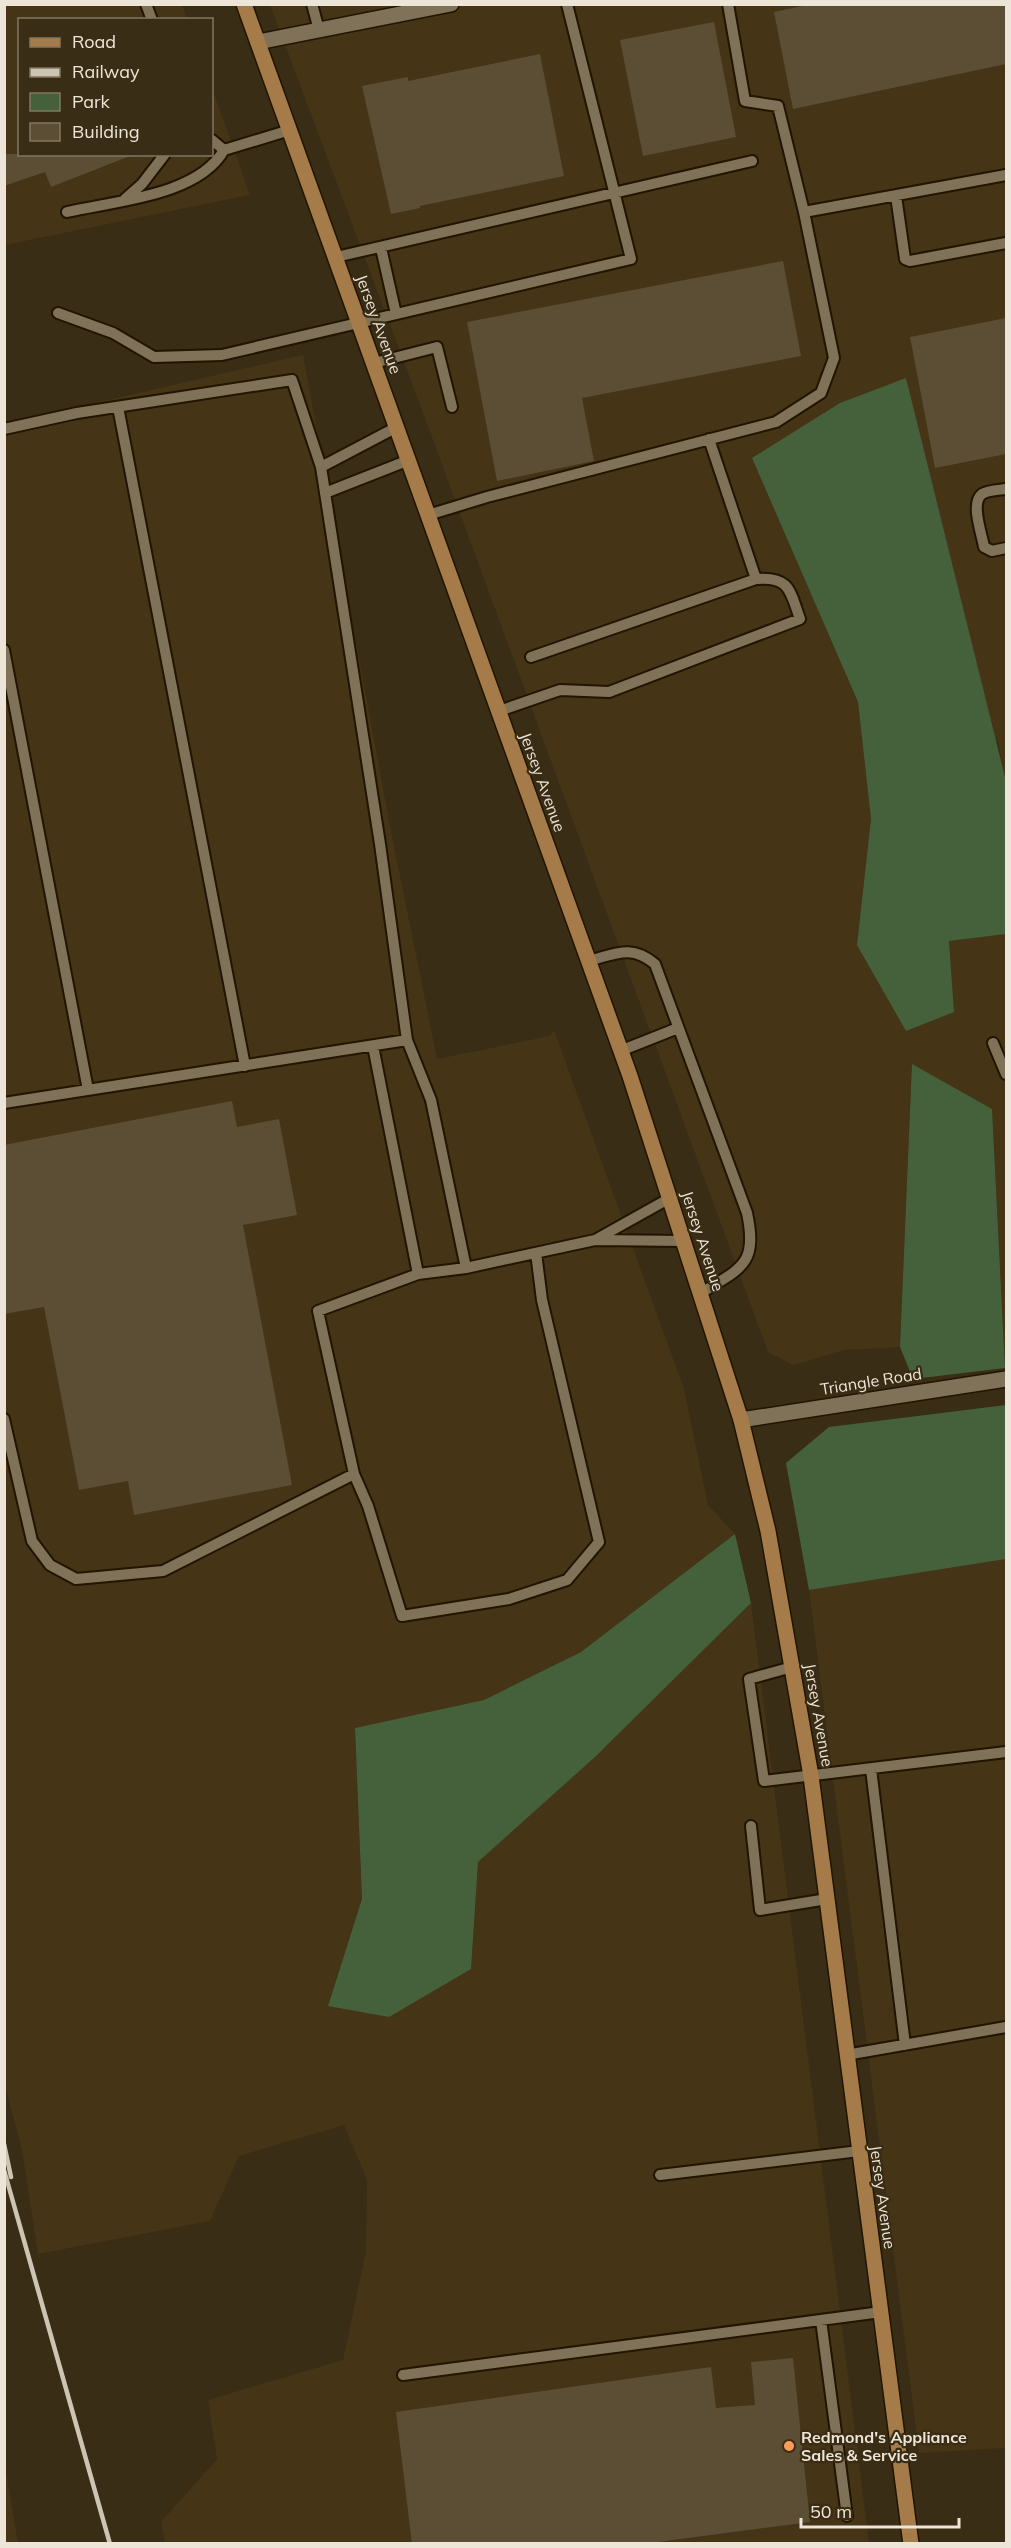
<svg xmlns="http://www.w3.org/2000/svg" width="1011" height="2548" viewBox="0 0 1011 2548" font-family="Mulish,sans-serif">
	<rect width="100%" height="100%" fill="#3a2d15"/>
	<path fill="#453415" d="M5 5H182L187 19 20 20V154H212V88L250 195 5 245Z
		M270 5H1006V781L998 742 752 458 858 702 871 819 857 945 954 1012 949 941 1006 934V1388L992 1109 912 1065 900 1347 844 1350 793 1365 768 1352 429 429Z
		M303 355 390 826 437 1059 550 1036 554 1030 684 1389 708 1505 735 1534 581 1652 484 1700 355 1728 362 1899 328 2006 471 1969 478 1862 595 1757 751 1603 869 2543H165L161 2522 217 2459 208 2400 343 2360 366 2251 367 2180 344 2125 239 2156 210 2221 38 2254 22 2150 4 2082V424Z
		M1006 1559V2448L919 2453 809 1590Z
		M5 2466 18 2543H5Z"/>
	<path fill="#45613c" d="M906 378 1006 781V934L949 941 954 1012 906 1031 857 945 871 819 858 702 752 458 840 403Z
		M912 1064 992 1109 1005 1368 913 1379 900 1347Z
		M1006 1405V1559L809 1590 786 1463 829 1427Z
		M735 1534 751 1603 595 1757 478 1862 471 1969 389 2017 328 2006 362 1899 355 1728 484 1700 581 1652Z"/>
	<path fill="#5c4e35" d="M812 4H1006V64L793 109 774 12Z
		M714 22 736 137 643 156 620 40Z
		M540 54 564 176 420 206V208L391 214 362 86 408 77V81Z
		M4 154H130V156L51 187 45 172 4 186Z
		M783 261 801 356 582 398 594 461 497 481 467 322Z
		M1006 318V454L935 468 910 337Z
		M232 1101 237 1127 279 1119 297 1215 243 1225 292 1485 134 1515 128 1481 79 1490 44 1307 4 1314V1145Z
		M793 2358 810 2522 642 2544H412L396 2412 711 2367 716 2408 755 2405 751 2362Z"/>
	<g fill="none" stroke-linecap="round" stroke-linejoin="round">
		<defs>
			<path id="lane" d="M146 4 152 20
				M312 4 319 30
				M212 140 224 150 290 130
				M896 196 905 259 910 261 1006 243
				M125 199 142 184 165 154
				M67 212C114 201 198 196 224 150
				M804 212 1006 175
				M381 248 396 314
				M336 257 752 161
				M58 313 113 333 154 357 222 355 631 259 567 4
				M374 363 437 347 452 407
				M118 407 245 1066
				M4 429 77 413 292 380 321 467 380 844 407 1040 4 1103
				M709 439 756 579
				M321 467 397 427
				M1006 489C999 490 988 490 982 494 970 503 982 534 984 547L992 551 1006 548
				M325 493 409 460
				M428 515 487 497 776 422 821 393 834 358 804 212 778 106 745 101 728 4
				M4 650 88 1090
				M499 711 560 690 609 692 800 619C790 591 790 576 756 579L531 657
				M588 961C616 954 631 944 655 964L747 1213C758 1265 741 1268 701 1293
				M407 1040 431 1100 466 1268
				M993 1043 1006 1074
				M373 1046 418 1274
				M620 1051 678 1028
				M595 1240 684 1241
				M4 1419 32 1541 50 1565 76 1579 163 1571 354 1474 318 1311 418 1274 466 1268 595 1240 670 1198
				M354 1474 368 1506 402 1616 509 1599 567 1580 599 1542 542 1300 536 1253
				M792 1667 749 1679 764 1781 1006 1752
				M871 1769 905 2045
				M751 1826 760 1910 827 1899
				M846 2055 1006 2027
				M660 2175 859 2151
				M821 2320 847 2516
				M403 2375 881 2312"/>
			<path id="street" d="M258 42 451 4
				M741 1420 1006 1379"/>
			<path id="secondary" d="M244 4 630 1076 741 1420 768 1531 811 1776 911 2544"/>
		</defs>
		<use href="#lane" stroke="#211500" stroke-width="14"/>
		<use href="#street" stroke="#211500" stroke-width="18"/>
		<use href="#secondary" stroke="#211500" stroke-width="18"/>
		<use href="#lane" stroke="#807258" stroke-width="10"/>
		<use href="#street" stroke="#807258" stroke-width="15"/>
		<use href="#secondary" stroke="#a57b49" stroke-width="15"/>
		<path stroke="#cdc4b4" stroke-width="4.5" d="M4 2144 11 2177
			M4 2170 110 2544"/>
	</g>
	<circle fill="#ff9b5a" stroke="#3a2d15" stroke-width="2" cx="789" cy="2446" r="6"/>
	<g text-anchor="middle" stroke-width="4.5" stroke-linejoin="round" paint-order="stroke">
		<g font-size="16" fill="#ede5d7" stroke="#3a2d15">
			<text transform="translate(379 324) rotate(70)" y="6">Jersey Avenue</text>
			<text transform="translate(543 782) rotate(70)" y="6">Jersey Avenue</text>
			<text transform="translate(703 1241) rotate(72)" y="6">Jersey Avenue</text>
			<text transform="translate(871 1381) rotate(-9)" y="6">Triangle Road</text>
			<text transform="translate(819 1715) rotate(80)" y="6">Jersey Avenue</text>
			<text transform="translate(883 2197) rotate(82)" y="6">Jersey Avenue</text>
		</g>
		<g font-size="16" font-weight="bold" fill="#ede5d7" stroke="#3a2d15" text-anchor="start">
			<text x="801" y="2443">Redmond's Appliance<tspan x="801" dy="18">Sales &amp; Service</tspan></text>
		</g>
	</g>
	<rect width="1011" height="2548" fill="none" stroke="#ede5d7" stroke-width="12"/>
	<rect x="18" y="18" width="195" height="138" fill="#3a2d15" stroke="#827763" stroke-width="1.5"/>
	<rect x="30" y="38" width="30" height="9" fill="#a57b49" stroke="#827763" stroke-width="1.5"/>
	<text x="72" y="48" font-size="18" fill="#ede5d7">Road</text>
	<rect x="30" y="68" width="30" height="9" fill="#cdc4b4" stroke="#827763" stroke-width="1.5"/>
	<text x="72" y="78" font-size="18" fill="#ede5d7">Railway</text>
	<rect x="30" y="93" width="30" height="18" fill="#45613c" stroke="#827763" stroke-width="1.5"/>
	<text x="72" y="108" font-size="18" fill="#ede5d7">Park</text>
	<rect x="30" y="123" width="30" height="18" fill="#5c4e35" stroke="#827763" stroke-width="1.5"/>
	<text x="72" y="138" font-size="18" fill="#ede5d7">Building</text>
	<path d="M801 2518v9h158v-9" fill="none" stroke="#ede5d7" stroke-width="3"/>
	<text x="810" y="2518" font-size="18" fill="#ede5d7" stroke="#3a2d15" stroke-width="4.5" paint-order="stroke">50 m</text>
</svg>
